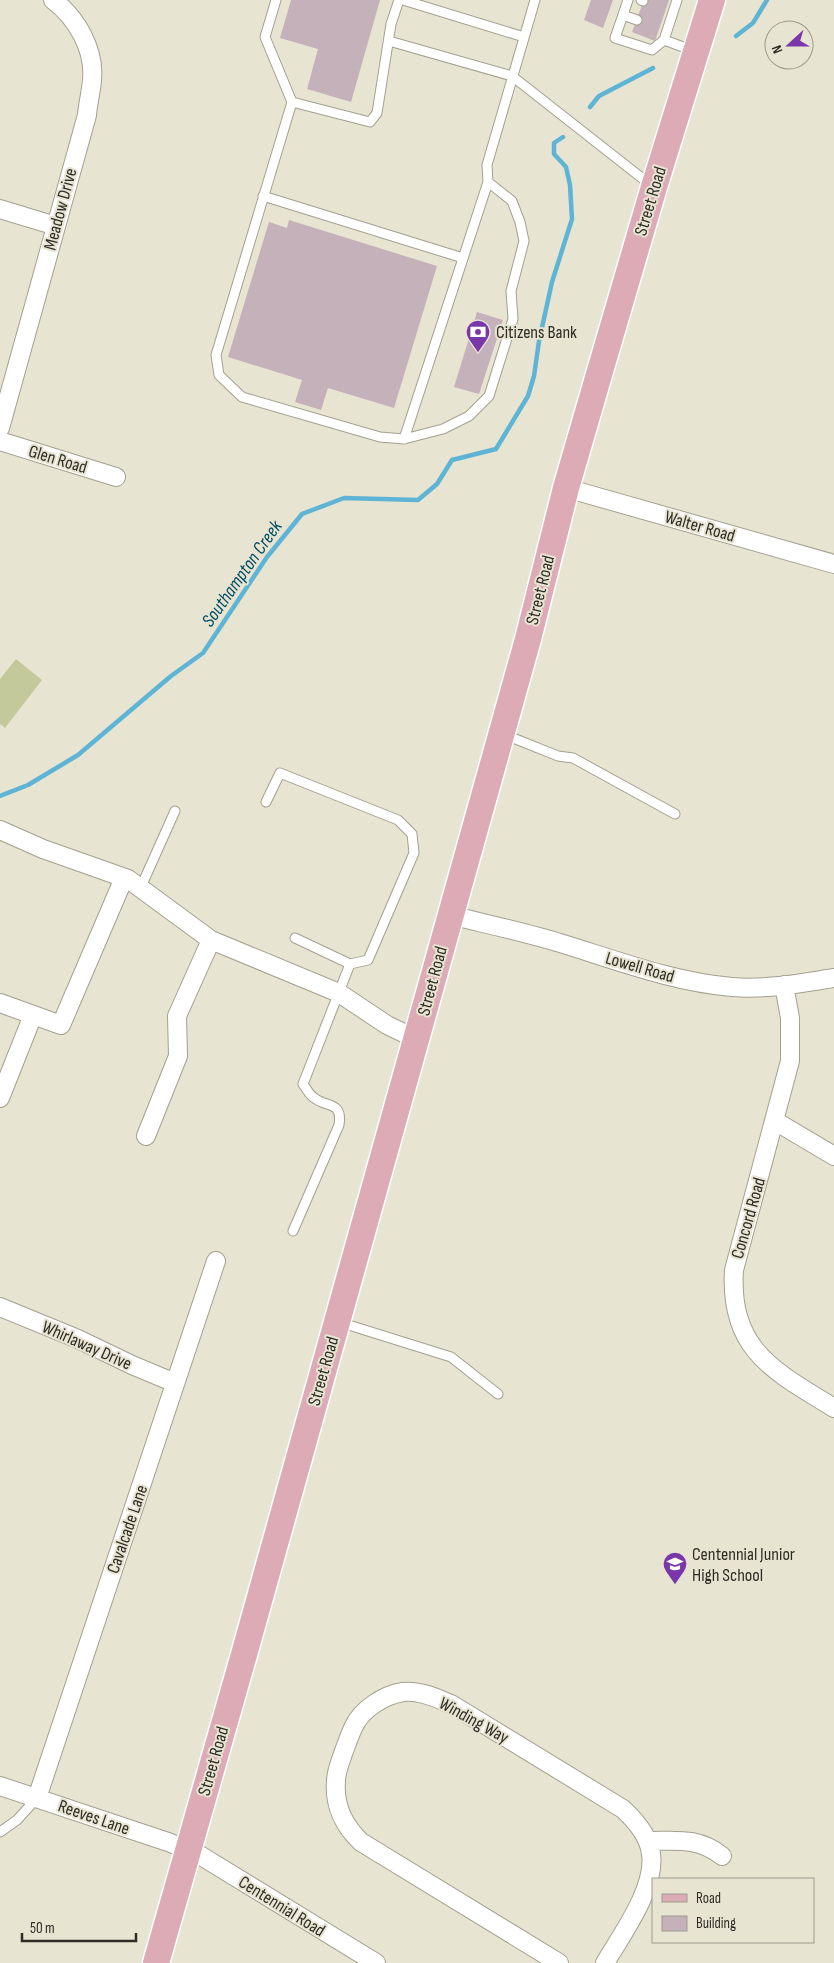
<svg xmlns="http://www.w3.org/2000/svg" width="834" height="1963" viewBox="0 0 834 1963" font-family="'Sofia Sans Condensed',sans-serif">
	<rect width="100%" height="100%" fill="#e8e4d2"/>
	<path fill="#c3c99b" d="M16 659 42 680 5 728 0 724V679Z"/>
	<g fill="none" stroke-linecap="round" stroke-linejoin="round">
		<path stroke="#5eb4d5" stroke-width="4.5" d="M736 36 753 23 767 0
			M590 107 599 96 653 68
			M0 796 28 785 78 755 171 676 203 653 267 557 302 514 344 498 418 500 437 484 452 460 496 449 528 396 534 376 539 341 552 282 572 219 570 185 566 167 554 154V143L563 137"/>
	</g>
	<path fill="#c5b1b9" d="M291 0H380L351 102 307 89 318 49 280 38Z
		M591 0H613L603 28 584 20Z
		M644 0H669L655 41 632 32Z
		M289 220 437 266 394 408 328 388 321 410 295 402 302 380 228 357 269 222 287 228Z
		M477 312 503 320 479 394 454 387Z"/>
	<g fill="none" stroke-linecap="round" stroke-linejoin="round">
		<defs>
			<path id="service" d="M276 0 265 37 292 102 216 355 219 375 242 397 380 437 404 439 488 182 487 165 535 0
				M403 0 524 37
				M628 0 615 38 652 50 664 40
				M641 0 643 1
				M677 0 664 40 694 51
				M623 15 637 20
				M389 41 512 76 652 186
				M292 102 370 122 377 113 391 24 399 0
				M263 196 463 258
				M404 439 443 429 469 416 489 396 513 319 511 291 524 241 520 222 512 201 488 182
				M503 734 558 756 573 758 675 814
				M266 802 280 773 398 820 412 834 414 853 368 960 350 964 303 1084C306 1088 309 1094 313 1097 325 1108 343 1100 339 1125L293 1231
				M140 889 175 811
				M295 938 350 964
				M339 1322 451 1357 498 1394
				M0 1832 17 1820 37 1798"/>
			<path id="minor" d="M0 209 56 226
				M0 428 87 115C88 103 91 92 92 80 95 50 77 18 53 0
				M0 441 116 477
				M566 488 834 564
				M0 830 43 849 128 879 211 940 339 993 387 1025 416 1039
				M450 915C486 924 524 932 560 943 616 960 673 982 732 987 766 990 801 983 834 978
				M784 985 790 1018V1061L734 1270C729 1350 774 1371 834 1408
				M0 1003 61 1025 124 878
				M0 1098 33 1015
				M775 1121 834 1156
				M146 1136 178 1056 177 1016 211 940
				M0 1307 78 1339 132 1365 175 1383
				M0 1786 168 1842 198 1854 376 1963
				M37 1798 216 1261
				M648 1841C677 1841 698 1837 722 1856
				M559 1963 361 1842C344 1826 334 1805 336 1781 336 1771 341 1760 344 1751 347 1743 350 1734 354 1726 362 1709 384 1695 403 1692 419 1690 436 1698 451 1704L623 1809C636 1821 649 1836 651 1854 656 1888 622 1934 605 1963"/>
			<path id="primary" d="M156 1963 245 1651 528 639 566 488 598 378 654 187 712 0"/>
		</defs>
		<use href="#service" stroke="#a3a08f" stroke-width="11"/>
		<use href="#minor" stroke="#a3a08f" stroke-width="20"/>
		<use href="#primary" stroke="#fff" stroke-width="29"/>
		<use href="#service" stroke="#fff" stroke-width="9"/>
		<use href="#minor" stroke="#fff" stroke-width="18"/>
		<use href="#primary" stroke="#ddabb6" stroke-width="26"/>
	</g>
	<defs>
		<symbol id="bank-pin" viewBox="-11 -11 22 30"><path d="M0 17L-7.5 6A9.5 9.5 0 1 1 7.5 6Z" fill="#7a37aa" stroke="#e8e4d2"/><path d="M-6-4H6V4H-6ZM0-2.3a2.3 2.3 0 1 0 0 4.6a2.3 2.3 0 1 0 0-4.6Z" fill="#fff"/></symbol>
		<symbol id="school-pin" viewBox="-11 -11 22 30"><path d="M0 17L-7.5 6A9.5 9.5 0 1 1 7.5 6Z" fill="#7a37aa" stroke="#e8e4d2"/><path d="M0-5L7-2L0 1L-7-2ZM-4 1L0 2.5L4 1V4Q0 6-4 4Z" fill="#fff"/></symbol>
	</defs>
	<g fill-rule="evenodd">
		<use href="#bank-pin" x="464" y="318" width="28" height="38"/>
		<use href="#school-pin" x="661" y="1550" width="28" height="38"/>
	</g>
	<g text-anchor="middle" stroke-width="4" stroke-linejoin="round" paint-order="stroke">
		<g font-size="18" fill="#2d2c25" stroke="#e8e4d2">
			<text transform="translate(650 201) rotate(-73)" y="6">Street Road</text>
			<text transform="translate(60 209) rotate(-75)" y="6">Meadow Drive</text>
			<text transform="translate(58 459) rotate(17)" y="6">Glen Road</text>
			<text transform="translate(700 526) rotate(16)" y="6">Walter Road</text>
			<text transform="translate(540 590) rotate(-76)" y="6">Street Road</text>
			<text transform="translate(640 967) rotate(16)" y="6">Lowell Road</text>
			<text transform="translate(432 981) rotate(-75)" y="6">Street Road</text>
			<text transform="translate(748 1218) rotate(-74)" y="6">Concord Road</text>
			<text transform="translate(87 1345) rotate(24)" y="6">Whirlaway Drive</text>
			<text transform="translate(323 1371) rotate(-74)" y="6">Street Road</text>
			<text transform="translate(127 1529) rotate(-71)" y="6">Cavalcade Lane</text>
			<text transform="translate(474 1720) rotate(29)" y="6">Winding Way</text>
			<text transform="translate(213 1761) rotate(-74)" y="6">Street Road</text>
			<text transform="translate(94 1817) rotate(19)" y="6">Reeves Lane</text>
			<text transform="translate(282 1906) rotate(32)" y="6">Centennial Road</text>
		</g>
		<g font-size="18" fill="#2d2c25" stroke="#e8e4d2" text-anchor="start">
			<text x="496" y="338">Citizens Bank</text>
			<text x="692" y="1560">Centennial Junior<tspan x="692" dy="21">High School</tspan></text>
		</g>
		<g font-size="19" font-style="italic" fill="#004e65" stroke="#e8e4d2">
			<text transform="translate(241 573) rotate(-55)" y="7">Southampton Creek</text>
		</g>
	</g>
	<rect x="652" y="1878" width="162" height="65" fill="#e8e4d2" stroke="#9d9a8d"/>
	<rect x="662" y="1894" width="25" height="8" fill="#ddabb6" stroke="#9d9a8d"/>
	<text x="696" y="1903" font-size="15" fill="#2d2c25">Road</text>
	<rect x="662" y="1916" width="25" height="15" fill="#c5b1b9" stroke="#9d9a8d"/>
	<text x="696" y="1928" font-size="15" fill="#2d2c25">Building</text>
	<g transform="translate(789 45) rotate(249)"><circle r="24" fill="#e8e4d2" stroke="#9d9a8d"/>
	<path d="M0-4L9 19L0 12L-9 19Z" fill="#7a37aa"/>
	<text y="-8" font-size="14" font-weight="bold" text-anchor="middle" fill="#2d2c25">N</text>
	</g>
	<path d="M22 1933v8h114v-8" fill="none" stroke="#2d2c25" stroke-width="2.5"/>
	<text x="30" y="1933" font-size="15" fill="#2d2c25" stroke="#e8e4d2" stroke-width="4" paint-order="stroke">50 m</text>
</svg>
